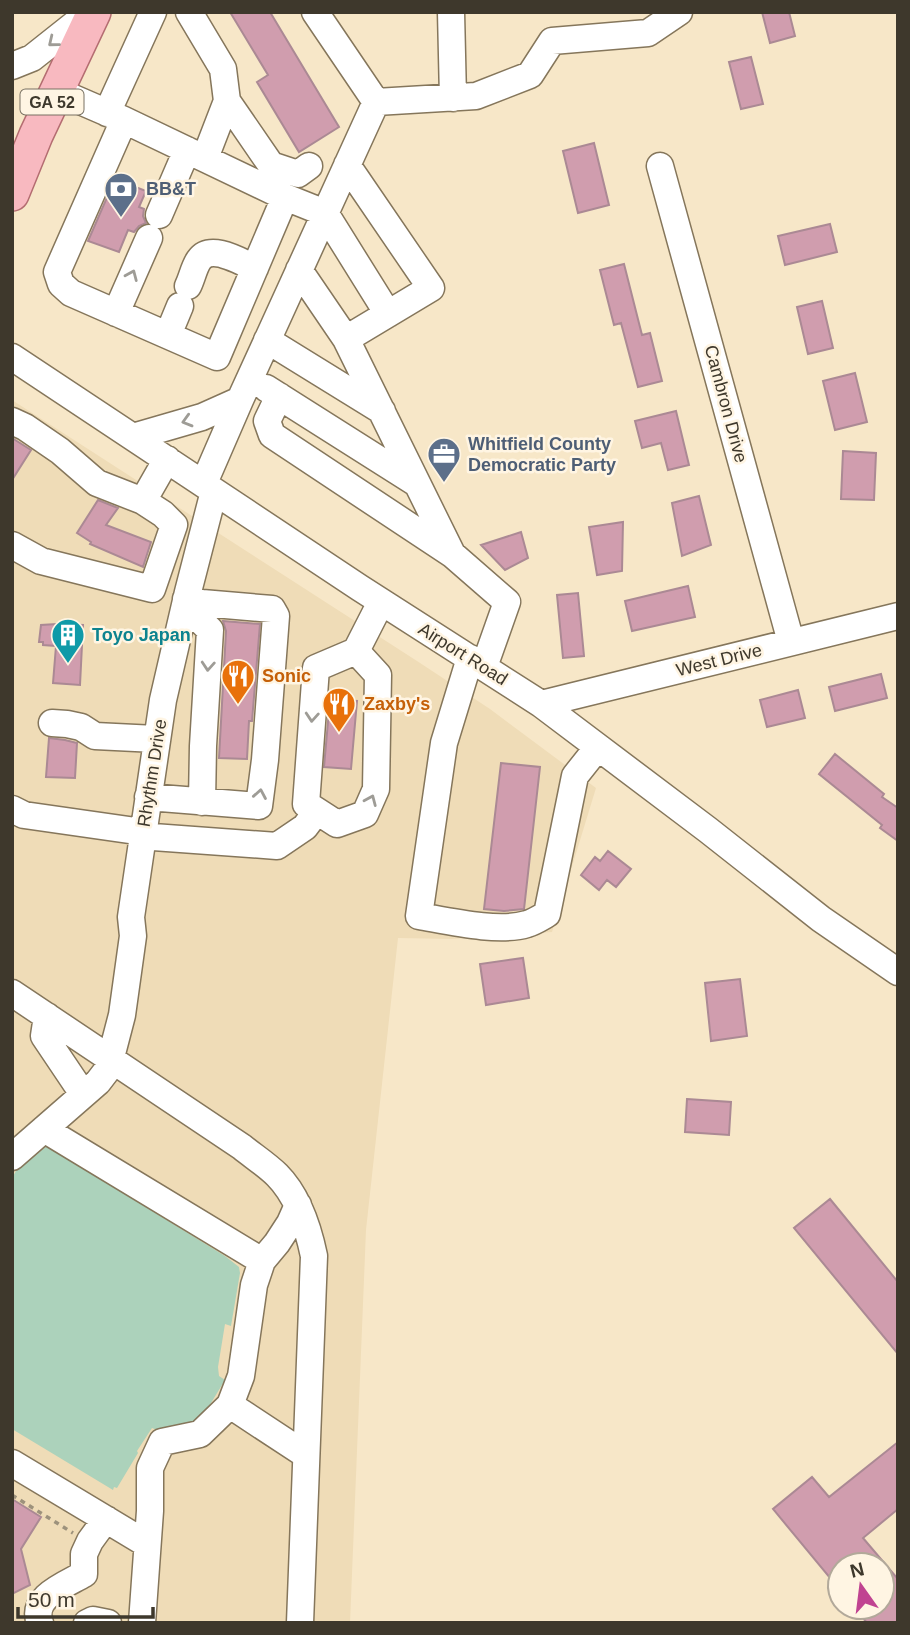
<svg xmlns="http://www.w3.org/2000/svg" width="910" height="1635" viewBox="0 0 910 1635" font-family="Arial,sans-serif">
	<rect width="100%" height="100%" fill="#f7e7c8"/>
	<path fill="#efdcb7" d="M12 400 417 661 490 709 596 788 552 932 452 939 398 938 366 1230 350 1623H12Z"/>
	<path fill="#acd2bb" d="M47 1146 225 1256 239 1267 240 1273 231 1326 225 1324 218 1367 219 1376 225 1380 200 1421 157 1430 152 1428 137 1451 138 1453 117 1488 114 1487 113 1490 12 1429V1178L16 1171Z"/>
	<path fill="#d09dae" stroke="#ab8994" stroke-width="2" d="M230 12H270L339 127 299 152 257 82 268 75Z
		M762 12H789L795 36 770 43Z
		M751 57 763 104 741 109 729 62Z
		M594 143 609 205 578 213 563 151Z
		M115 179 146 191 139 207 144 209 143 216 146 223 139 226 134 232 128 230 119 252 88 241Z
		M830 224 837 252 785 265 778 236Z
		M624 264 642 335 650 333 662 381 638 387 621 323 614 325 600 270Z
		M822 301 833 348 808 354 797 307Z
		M855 373 867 422 835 430 823 381Z
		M676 411 689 465 668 470 661 443 642 448 635 421Z
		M12 438 31 450 12 480Z
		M843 451 876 453 874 500 841 499Z
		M699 496 711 545 682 556 672 503Z
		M98 500 118 508 106 525 151 542 143 567 90 544 91 542 77 533Z
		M623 522 622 571 597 575 589 527Z
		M521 532 528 558 505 570 481 545Z
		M688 586 695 617 632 631 625 601Z
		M578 593 584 656 563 658 557 595Z
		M223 621 260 624 252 721H249L247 759 219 758 226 631Z
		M57 624 83 625 80 685 53 683 56 646 43 645V642H39L41 625Z
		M881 674 887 698 835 711 829 687Z
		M798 690 805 718 767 727 760 700Z
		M330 699 357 701 351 769 324 767Z
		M49 738 65 740 77 743 75 778 46 777Z
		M835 754 884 794 882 797 898 808V841L880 828 882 825 819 774Z
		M501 763 540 767 524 909 504 911 484 909Z
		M608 851 631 869 616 887 607 880 599 890 581 875 595 857 600 861Z
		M523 958 529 998 486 1005 480 964Z
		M740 979 747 1036 711 1041 705 983Z
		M687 1099 731 1102 729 1135 685 1132Z
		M830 1199 898 1282V1354L794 1228Z
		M898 1442V1509L863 1538 898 1579V1623H867L854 1607H882V1565H840V1590L773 1509 812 1477 829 1497Z
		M12 1499 41 1517 21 1549 30 1585 12 1594Z"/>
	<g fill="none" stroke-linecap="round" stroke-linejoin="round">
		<defs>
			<path id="minor" d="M189 12 223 69 227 101 271 165 298 174 309 166
				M315 12 376 102
				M451 12 453 98
				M12 66 32 58 90 12
				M57 91 124 120 57 272 61 284 71 293 217 357 285 197
				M376 102 476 96 530 75 552 41 648 33 679 12
				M107 113 153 12
				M124 120 285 197 325 213 388 314
				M205 158 227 101
				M660 166 791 642
				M159 215 187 150
				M299 270 346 339 452 554
				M188 286C192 278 194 267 199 260 211 243 241 262 255 268
				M116 313 149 238
				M168 335 180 306
				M346 339 431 288 347 165
				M267 340 382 411
				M12 357 360 588 541 704 708 830 821 919 898 972
				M266 388 416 483
				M279 396 267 421 272 435 453 555 507 602 484 667
				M12 421 25 427 60 451 97 483 143 501 163 514 174 525 152 589 41 561 12 545
				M133 437 202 417 240 400
				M204 483 240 400 376 102
				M143 501 167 459
				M183 614 201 621 210 630 203 746 202 802
				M356 651 378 675 376 789 365 814 337 824 306 804 316 668 356 651 381 602
				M470 658 444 743 419 916C448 921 499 933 527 924 534 922 540 918 547 914L575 776 598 747
				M541 704 898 616
				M52 723 67 724 81 727 95 736 156 739
				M148 797 259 806 265 760 276 616 272 609 202 603 186 599
				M12 809 24 815 143 832 153 837 277 846 305 827 317 811
				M12 993 242 1147C253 1156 267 1165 277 1175 298 1196 308 1227 314 1256L300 1623
				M47 1016 44 1036 83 1094
				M44 1129 262 1261
				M12 1157 98 1082 108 1069 122 1015 133 936 131 917 163 700 188 592 214 491
				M230 1405 306 1455
				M12 1463 147 1544
				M40 1623C30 1597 65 1585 84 1574V1554L90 1541 106 1519
				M87 1623 93 1620 108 1623
				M142 1623 150 1511V1468L162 1442 200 1434 230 1405 241 1376 254 1285 262 1261 277 1243 290 1223 298 1205"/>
			<path id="major" d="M12 194 36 135 94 12"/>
		</defs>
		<use href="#minor" stroke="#85765b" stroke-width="29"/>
		<use href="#major" stroke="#b46d71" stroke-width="36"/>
		<path stroke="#9d927c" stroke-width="3.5" stroke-dasharray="5 5" stroke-linecap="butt" d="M12 1495 73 1533"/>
		<use href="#minor" stroke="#fff" stroke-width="26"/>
		<use href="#major" stroke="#f8b9c0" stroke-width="33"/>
	</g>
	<defs><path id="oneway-chevron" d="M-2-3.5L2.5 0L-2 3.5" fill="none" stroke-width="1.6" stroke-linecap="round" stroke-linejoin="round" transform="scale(1.75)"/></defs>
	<g stroke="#9e9c96">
		<use href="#oneway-chevron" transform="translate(53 42) rotate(141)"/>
		<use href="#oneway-chevron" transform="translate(132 275) rotate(-67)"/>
		<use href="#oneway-chevron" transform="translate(187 421) rotate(164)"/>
		<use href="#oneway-chevron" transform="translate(208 666) rotate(94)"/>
		<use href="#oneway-chevron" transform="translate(312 717) rotate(94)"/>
		<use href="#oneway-chevron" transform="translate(260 794) rotate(-80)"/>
		<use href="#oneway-chevron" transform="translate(371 800) rotate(-67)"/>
	</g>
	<defs>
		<symbol id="bank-pin" viewBox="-11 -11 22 30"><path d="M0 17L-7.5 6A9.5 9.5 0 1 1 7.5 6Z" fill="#5c6f8a" stroke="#fff5e3"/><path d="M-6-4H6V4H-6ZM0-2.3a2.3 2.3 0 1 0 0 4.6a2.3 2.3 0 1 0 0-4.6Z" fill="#fff"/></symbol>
		<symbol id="office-pin" viewBox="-11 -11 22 30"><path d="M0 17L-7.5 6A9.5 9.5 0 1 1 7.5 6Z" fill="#5c6f8a" stroke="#fff5e3"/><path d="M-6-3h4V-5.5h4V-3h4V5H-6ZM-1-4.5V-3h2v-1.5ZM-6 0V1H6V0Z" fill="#fff"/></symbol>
		<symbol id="building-pin" viewBox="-11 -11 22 30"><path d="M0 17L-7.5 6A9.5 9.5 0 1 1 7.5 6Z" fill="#0f9aa8" stroke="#fff5e3"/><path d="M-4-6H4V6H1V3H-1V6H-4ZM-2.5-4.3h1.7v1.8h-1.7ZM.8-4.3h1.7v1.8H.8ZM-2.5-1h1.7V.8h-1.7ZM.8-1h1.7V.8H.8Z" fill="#fff"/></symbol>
		<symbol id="restaurant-pin" viewBox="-11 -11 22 30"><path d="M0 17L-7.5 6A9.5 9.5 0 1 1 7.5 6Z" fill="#e8710a" stroke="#fff5e3"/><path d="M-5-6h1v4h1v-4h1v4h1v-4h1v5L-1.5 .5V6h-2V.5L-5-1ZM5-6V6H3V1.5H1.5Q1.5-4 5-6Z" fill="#fff"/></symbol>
	</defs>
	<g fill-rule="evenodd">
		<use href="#bank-pin" x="102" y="170" width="38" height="52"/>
		<use href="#office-pin" x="425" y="435" width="38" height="52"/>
		<use href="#building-pin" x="49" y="616" width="38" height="52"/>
		<use href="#restaurant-pin" x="219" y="657" width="38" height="52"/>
		<use href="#restaurant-pin" x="320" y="685" width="38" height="52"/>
	</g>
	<g text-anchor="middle" stroke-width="5" stroke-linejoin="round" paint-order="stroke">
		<rect fill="#fff5e3" stroke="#787163" stroke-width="2" x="20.5" y="89.5" width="63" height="25" rx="5"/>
		<g font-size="16" font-weight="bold" fill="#3e382c">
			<text x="52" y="108">GA 52</text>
		</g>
		<g font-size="18" font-weight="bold" fill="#4e5e75" stroke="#fff5e3" text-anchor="start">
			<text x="146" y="195">BB&amp;T</text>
			<text x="468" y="450">Whitfield County<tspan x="468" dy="21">Democratic Party</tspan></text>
		</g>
		<g font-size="18" fill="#3e382c" stroke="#fff5e3">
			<text transform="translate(726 404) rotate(75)" y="6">Cambron Drive</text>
			<text transform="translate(463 654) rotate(32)" y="6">Airport Road</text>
			<text transform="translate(719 660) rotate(-14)" y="6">West Drive</text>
			<text transform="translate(152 773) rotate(-81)" y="6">Rhythm Drive</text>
		</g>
		<g font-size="18" font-weight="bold" fill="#0d838f" stroke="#fff5e3" text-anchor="start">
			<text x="92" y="641">Toyo Japan</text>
		</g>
		<g font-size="18" font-weight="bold" fill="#c56008" stroke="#fff5e3" text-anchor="start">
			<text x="262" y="682">Sonic</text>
			<text x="364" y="710">Zaxby's</text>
		</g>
	</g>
	<rect width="910" height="1635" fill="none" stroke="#3e382c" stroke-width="28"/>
	<g transform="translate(861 1586) rotate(346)"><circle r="33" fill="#fff5e3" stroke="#b2a99a" stroke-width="2"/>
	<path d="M0-5L12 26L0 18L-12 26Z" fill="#c04391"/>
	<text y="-10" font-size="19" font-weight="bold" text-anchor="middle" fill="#3e382c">N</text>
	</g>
	<path d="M18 1607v10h135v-10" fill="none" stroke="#3e382c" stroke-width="3.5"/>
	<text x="28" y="1607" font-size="21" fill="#3e382c" stroke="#fff5e3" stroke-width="5" paint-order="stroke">50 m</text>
</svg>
